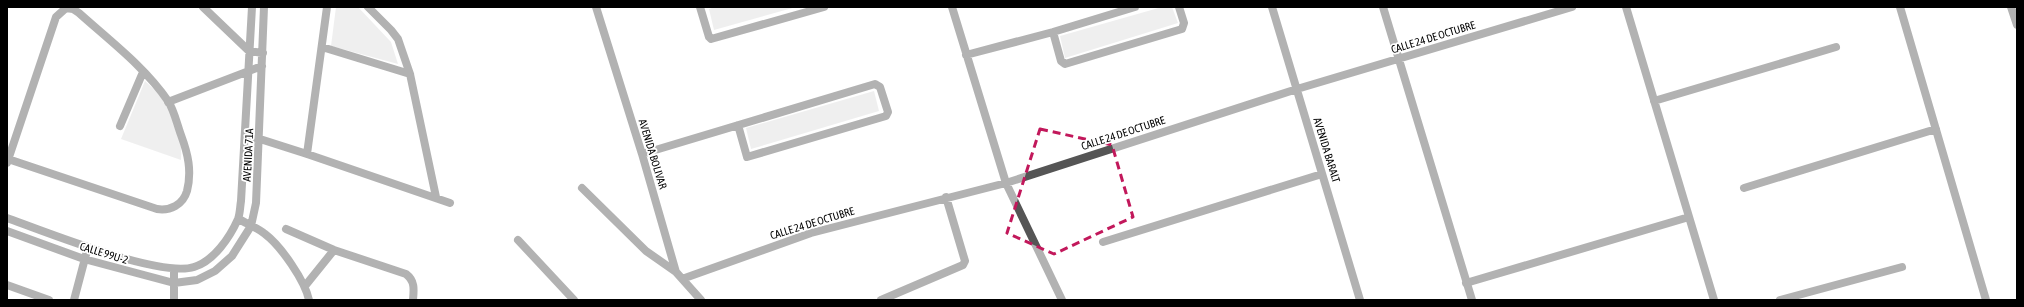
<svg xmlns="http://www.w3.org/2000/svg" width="2024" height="307" viewBox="0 0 2024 307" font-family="'Asap Condensed',sans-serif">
	<rect width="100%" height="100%" fill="#fff"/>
	<path fill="#dcdcdc" d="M336 7H358L391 42 398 64 331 46Z
		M715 7H796L714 30 709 9Z
		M1162 7H1172L1178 23 1065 58 1060 36Z
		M145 81C169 102 183 127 181 160L121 139Z
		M874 91 879 111 751 149 746 128Z"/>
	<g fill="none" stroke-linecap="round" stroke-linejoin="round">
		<path stroke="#555" stroke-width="8" d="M203 7 249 51 263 53
			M368 7 391 30 398 39 410 74 436 197
			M596 7 642 154 676 272 701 300
			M700 7 709 37 711 39 824 7
			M952 7 1006 183 1062 300
			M1272 7 1360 300
			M1383 7 1472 300
			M1626 7 1714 300
			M1900 7 1986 300
			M2011 7 2017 25
			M1053 32 1061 61 1065 64 1182 29 1184 23 1179 7
			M322 47 410 74
			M966 55 1053 32 1135 7
			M1654 101 1836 47
			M168 102 262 66
			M120 126 143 72
			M245 138 260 139 307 154 450 203
			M307 154 327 7
			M642 154 875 84 880 87 888 112 886 116 747 157 738 125
			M7 163 56 17 66 8 73 9 79 13C109 40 145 67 168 101 174 110 177 124 181 135 188 154 192 171 187 191 183 205 170 211 157 209L8 159
			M582 188 646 251 676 272
			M1744 188 1936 129
			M7 218C43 231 160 278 194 267 214 261 230 237 238 219 240 214 240 207 241 201L252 7
			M239 219C247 224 258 228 265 234 281 246 305 281 309 300
			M286 229 334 250 406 274C415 281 414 289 413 300
			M7 231 84 259 174 283 197 280 215 271 232 256 251 226 256 203 264 7
			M518 240 574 300
			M1103 242 1322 174
			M682 279 811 233 1006 183 1297 89 1572 7
			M1466 283 1689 217
			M7 285 49 300
			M305 286 334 250
			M74 300 88 247
			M174 300V269
			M881 300 963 265 965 261 946 197
			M1780 300 1902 267"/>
	</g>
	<path d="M0 0H2024V307H0ZM1040 129 1112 145 1133 217 1054 254 1007 233Z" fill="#fff" fill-opacity=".55" fill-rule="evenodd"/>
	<path fill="none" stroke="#c2185b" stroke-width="3" stroke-dasharray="8 5" stroke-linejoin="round" d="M1040 129 1112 145 1133 217 1054 254 1007 233Z"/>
	<g text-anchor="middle" stroke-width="3.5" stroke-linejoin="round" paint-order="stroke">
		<g font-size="11" fill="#000" stroke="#fff">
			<text transform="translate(1433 37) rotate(-17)" y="4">CALLE 24 DE OCTUBRE</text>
			<text transform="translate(1123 133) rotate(-18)" y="4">CALLE 24 DE OCTUBRE</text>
			<text transform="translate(1327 150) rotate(73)" y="4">AVENIDA BARALT</text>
			<text transform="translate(653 154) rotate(73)" y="4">AVENIDA BOLIVAR</text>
			<text transform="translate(248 155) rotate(-87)" y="4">AVENIDA 71A</text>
			<text transform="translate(812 223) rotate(-17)" y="4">CALLE 24 DE OCTUBRE</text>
			<text transform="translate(104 253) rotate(17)" y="4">CALLE 99U-2</text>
		</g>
	</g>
	<rect width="2024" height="307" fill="none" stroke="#000000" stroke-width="16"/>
</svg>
